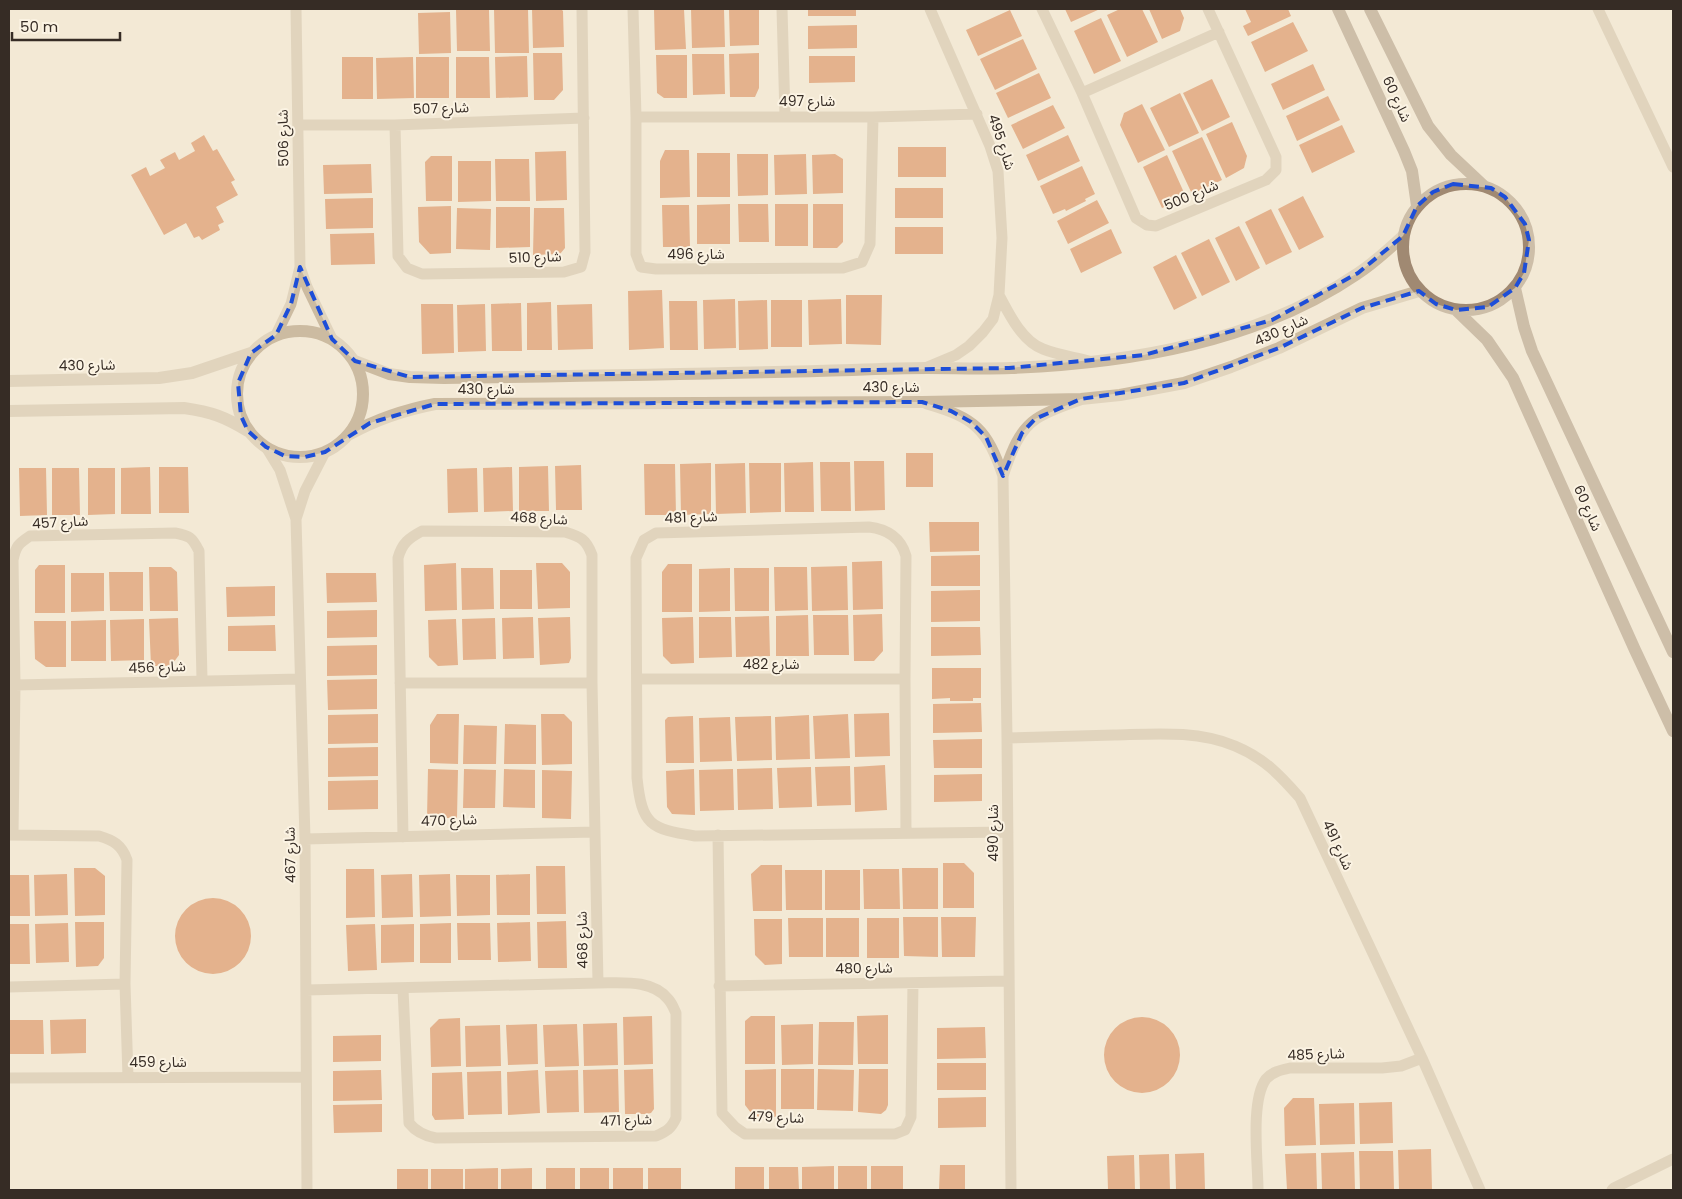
<svg xmlns="http://www.w3.org/2000/svg" width="1682" height="1199" viewBox="0 0 1682 1199" font-family="Poppins,'Noto Sans Arabic',sans-serif">
	<rect width="100%" height="100%" fill="#f3e9d6"/>
	<path fill="#d27035" d="M494 9H528L529 53H495Z
		M532 9H561L563 11 564 47 533 48Z
		M654 9H684L686 49 655 50Z
		M691 9H724L725 47 692 48Z
		M729 9H759V45L730 46Z
		M808 9H856V16H808Z
		M1065 9H1100L1071 22Z
		M1120 9H1142L1158 42 1127 57 1107 15Z
		M1149 9H1180L1184 18 1180 31 1162 39Z
		M1245 9H1288L1291 16 1248 36 1243 26 1251 22Z
		M456 10H489L490 51H457Z
		M1010 10 1022 36 978 56 966 30Z
		M450 12 451 53 419 54 418 13Z
		M1101 18 1121 61 1094 74 1074 31Z
		M1293 22 1308 51 1265 72 1251 42Z
		M857 25V48L808 49V26Z
		M1023 39 1037 69 995 90 980 59Z
		M533 53H562L563 90 554 100H534Z
		M759 53V88L755 97H730L729 54Z
		M692 54H724L725 94 693 95Z
		M656 55H687V98H664L657 93Z
		M527 56 528 97 496 98 495 57Z
		M809 56H855V82L809 83Z
		M342 57H373V99H342Z
		M413 57 414 98 377 99 376 58Z
		M416 57H449V98H416Z
		M456 57H489L490 98H456Z
		M1313 64 1325 90 1283 110 1271 84Z
		M1039 73 1051 98 1008 118 996 93Z
		M1212 79 1230 117 1202 131 1183 93Z
		M1180 93 1199 133 1169 147 1150 108Z
		M1328 96 1340 120 1297 141 1286 116Z
		M1142 104 1165 150 1138 163 1120 125 1124 113Z
		M1053 105 1065 128 1023 149 1011 125Z
		M1232 122 1247 156 1244 168 1226 178 1206 134Z
		M1342 125 1355 152 1312 173 1299 145Z
		M204 135 213 151 217 149 235 180 231 182 238 195 216 207 224 222 218 225 220 230 202 240 199 236 194 238 186 223 164 235 131 175 146 167 150 176 165 168 160 160 175 152 179 160 195 151 191 143Z
		M1068 135 1080 161 1038 181 1026 155Z
		M1202 137 1222 180 1192 194 1172 151Z
		M898 147H946V177H898Z
		M665 150H689L690 197 660 198V161Z
		M566 151 567 200 536 201 535 152Z
		M697 153H730V197H697Z
		M737 154H768V195L738 196Z
		M806 154 807 194 775 195 774 155Z
		M835 154 843 159V193L813 194 812 155Z
		M1167 155 1186 197 1162 208 1143 167Z
		M431 156H452V201H426L425 162Z
		M495 159H529L530 201H496Z
		M458 161H491V201L458 202Z
		M371 164 372 193 324 194 323 165Z
		M1082 166 1095 194 1085 199 1086 201 1066 211 1065 209 1053 214 1040 186Z
		M895 188H943V218H895Z
		M1303 196 1324 237 1299 250 1278 209Z
		M373 198V228L326 229 325 199Z
		M1097 200 1109 223 1068 244 1057 221Z
		M730 204V244H697V205Z
		M738 204H768L769 242H739Z
		M775 204H808V246H775Z
		M813 204H843V242L837 248H813Z
		M662 205H689L690 247H663Z
		M451 206V253L430 254 419 242 418 207Z
		M496 207H530V247L496 248Z
		M457 208 491 209 490 250 456 249Z
		M534 208H564L565 248 560 254 533 255Z
		M1271 209 1292 252 1266 265 1245 222Z
		M1239 226 1260 268 1236 281 1215 238Z
		M895 227H943V254H895Z
		M1111 229 1122 253 1081 273 1070 249Z
		M374 233 375 264 331 265 330 234Z
		M1209 239 1230 282 1202 296 1181 253Z
		M1176 255 1197 298 1174 310 1153 267Z
		M662 290 664 348 629 350 628 291Z
		M846 295H882L881 345 846 344Z
		M735 299 736 348 704 349 703 300Z
		M841 299 842 344 809 345 808 300Z
		M767 300 768 349 739 350 738 301Z
		M771 300H802V347H771Z
		M669 301H697L698 350H670Z
		M551 302 552 350H527V303Z
		M521 303 522 351H492L491 304Z
		M421 304H453L454 353 422 354Z
		M485 304 486 351 458 352 457 305Z
		M592 304 593 349 558 350 557 305Z
		M906 453H933V487H906Z
		M854 461H884L885 510 855 511Z
		M813 462 814 512H785L784 463Z
		M820 462H850L851 511H821Z
		M711 463V514L681 515 680 464Z
		M745 463 746 513 716 514 715 464Z
		M749 463H781V512L750 513Z
		M644 464H675L676 515H645Z
		M581 465 582 510H556L555 466Z
		M548 466 549 511H519V467Z
		M150 467 151 514H121V468Z
		M159 467H188L189 513H159Z
		M512 467 513 511 484 512 483 468Z
		M19 468H46L47 515 20 516Z
		M52 468H79L80 515H52Z
		M88 468H115V514L88 515Z
		M477 468 478 512 448 513 447 469Z
		M929 522H979V551L930 552Z
		M980 555V586H931V556Z
		M882 561 883 609 853 610 852 562Z
		M456 563 457 610 425 611 424 565Z
		M536 563H562L570 572V608L538 609Z
		M668 564H692V612H662V572Z
		M39 565H65V613H35V570Z
		M847 566 848 610 812 611 811 567Z
		M149 567H171L177 572 178 611H150Z
		M774 567H807L808 610 775 611Z
		M461 568H493L494 609 462 610Z
		M730 568V611L699 612V569Z
		M734 568H769V611H735Z
		M500 570H532V609H500Z
		M109 572H143V611H110Z
		M71 573H104V611L71 612Z
		M326 573H376L377 602 327 603Z
		M275 586V616L227 617 226 587Z
		M980 590V621L931 622V591Z
		M377 610V637L327 638V611Z
		M882 614 883 651 874 661H854L853 615Z
		M808 615 809 656H776V616Z
		M813 615H848L849 655H814Z
		M769 616 770 656 736 657 735 617Z
		M533 617 534 658 503 659 502 618Z
		M570 617 571 658 569 663 540 665 538 618Z
		M693 617 694 663 671 664 663 656 662 618Z
		M699 617H731L732 657 699 658Z
		M178 618 179 655 171 666H151L149 619Z
		M495 618 496 659 463 660 462 619Z
		M144 619V660L111 661 110 620Z
		M456 619 458 665 438 666 429 657 428 620Z
		M106 620V661H71V621Z
		M34 621H66V667H46L35 659Z
		M275 625 276 651H228V626Z
		M931 627H980L981 655 931 656Z
		M377 645V675L327 676V646Z
		M932 668H981V698H973V701H950V698L932 699Z
		M377 679V709L328 710 327 680Z
		M981 703 982 732 933 733V704Z
		M889 713 890 756 855 757 854 714Z
		M378 714V743L328 744V715Z
		M437 714H459L458 764 430 763V725Z
		M541 714H564L572 722V764L542 765Z
		M848 714 850 758 815 759 813 716Z
		M809 715 810 759 776 760 775 717Z
		M693 716 694 763H666L665 720 668 717Z
		M771 716 772 760 737 761 735 717Z
		M730 717 732 761 700 762 699 718Z
		M505 724 536 725V764H504Z
		M464 725 497 726 496 764H463Z
		M982 739V768H934L933 740Z
		M378 747V776L328 777V748Z
		M885 765 887 810 855 812 854 767Z
		M850 766 851 805 817 806 815 767Z
		M811 767 812 807 779 808 777 768Z
		M772 768 773 809 738 810 737 769Z
		M428 769 458 770 457 818H427Z
		M464 769 496 770 495 808H463Z
		M504 769 535 770V808L503 807Z
		M694 769 695 815 672 814 667 807 666 771Z
		M733 769 734 810 700 811 699 770Z
		M542 770 572 771 571 819 542 818Z
		M982 774V801L934 802V775Z
		M378 780V809L328 810V781Z
		M943 863H964L974 873V908H943Z
		M761 865H782V911H753L751 874Z
		M536 866H565L566 914H537Z
		M74 868H95L105 876V915L75 916Z
		M902 868H938V909H903Z
		M346 869H374L375 917 346 918Z
		M863 869H899L900 909H864Z
		M785 870H822V910H786Z
		M825 870H860V910H825Z
		M67 874 68 915 35 916 34 875Z
		M412 874 413 917 382 918 381 875Z
		M450 874 451 916 420 917 419 875Z
		M530 874V915H497L496 875Z
		M9 875H29L30 916H9Z
		M456 875H490V915L457 916Z
		M175 936a38 38 0 1 1 76 0a38 38 0 1 1-76 0Z
		M903 917H938V957L904 956Z
		M941 917H976L975 957H942Z
		M788 918H823V957H789Z
		M826 918H859V957H826Z
		M867 918H899V958H867Z
		M754 919H782V964L765 965 755 955Z
		M566 921 567 968H538L537 922Z
		M75 922H104V958L98 966 76 967Z
		M530 922 531 961 498 962 497 923Z
		M68 923 69 962 36 963 35 924Z
		M451 923V963H420V924Z
		M457 923H490L491 960H458Z
		M9 924H29L30 964H9Z
		M375 924 377 970 348 971 346 925Z
		M414 924V962L381 963V925Z
		M888 1015V1064H858L857 1016Z
		M652 1016 653 1064 624 1065 623 1017Z
		M751 1016H775V1064H745V1021Z
		M1104 1055a38 38 0 1 1 76 0a38 38 0 1 1-76 0Z
		M460 1018 461 1066 431 1067 430 1028 439 1019Z
		M86 1019V1053L51 1054 50 1020Z
		M9 1020H43L44 1054H9Z
		M819 1022H854L853 1065H818Z
		M617 1023 618 1065 584 1066 583 1024Z
		M537 1024 538 1064 508 1065 506 1025Z
		M577 1024 579 1066 545 1067 543 1025Z
		M813 1024V1064L782 1065 781 1025Z
		M500 1025 501 1066 466 1067 465 1026Z
		M985 1027 986 1058 937 1059V1028Z
		M381 1035V1061L333 1062V1036Z
		M937 1063H986V1090H937Z
		M618 1069 619 1112 584 1113 583 1070Z
		M653 1069 654 1109 651 1113 646 1114H625L624 1070Z
		M776 1069V1117L755 1118 745 1105V1070Z
		M781 1069H814V1109H781Z
		M818 1069 854 1070 853 1111 817 1110Z
		M859 1069H888V1105L886 1110 881 1114 858 1112Z
		M381 1070 382 1100 333 1101V1071Z
		M538 1070 540 1113 508 1115 507 1072Z
		M578 1070 579 1112 547 1113 545 1071Z
		M501 1071 502 1114 468 1115 467 1072Z
		M462 1072 464 1119 435 1120 432 1115V1073Z
		M986 1097V1127L938 1128V1098Z
		M1293 1098H1314L1316 1145 1285 1146 1284 1108Z
		M1392 1102 1393 1143 1360 1144 1359 1103Z
		M1354 1103 1355 1144 1320 1145 1319 1104Z
		M382 1104V1132L334 1133 333 1105Z
		M1431 1149 1432 1190H1399L1398 1150Z
		M1359 1151H1393L1394 1190H1360Z
		M1354 1152 1355 1190H1322L1321 1153Z
		M1204 1153 1205 1190H1176L1175 1154Z
		M1316 1153 1317 1190H1287L1285 1154Z
		M1169 1154 1170 1190H1140L1139 1155Z
		M1134 1155 1135 1190H1108L1107 1156Z
		M940 1165H965V1190H939Z
		M834 1166V1190H802V1167Z
		M838 1166H867V1190H838Z
		M871 1166H903V1190H871Z
		M735 1167H764V1190H735Z
		M769 1167H798L799 1190H769Z
		M498 1168V1190H465V1169Z
		M532 1168V1190H501V1169Z
		M546 1168H575V1190H546Z
		M580 1168H609V1190H580Z
		M613 1168H643V1190H613Z
		M648 1168H681V1190H648Z
		M397 1169H428V1190H397Z
		M431 1169H463V1190H431Z"/>
	<g fill="none" stroke-linecap="round" stroke-linejoin="round">
		<path stroke="#ccbba1" stroke-width="11" d="M633 9 636 117V254L641 267 656 269 843 268 862 262 870 244 873 117
			M782 9 785 116
			M1042 9 1082 93 1136 218 1147 225 1156 226 1266 180 1276 170V157L1208 9
			M1598 9 1673 167
			M1082 93 1219 32
			M636 117H873L977 114
			M298 125H395L584 118
			M395 125 398 256 407 268 422 274 564 272 581 267 585 252 582 9
			M300 267 307 287 332 339
			M999 295C1009 314 1022 341 1043 349 1058 355 1074 357 1089 361
			M276 335 291 304 300 267 296 9
			M925 368 956 355 969 346 983 332 993 319 999 295 1002 238 998 171 990 146 930 9
			M927 404C975 418 987 429 1003 476L1007 738 1011 1190
			M266 447 280 470 296 519 305 839 307 1190
			M1003 476C1010 456 1017 432 1036 419 1049 410 1066 405 1080 400
			M296 519 305 491 325 452
			M637 679H905
			M400 683H592
			M15 685 300 679
			M1007 738C1043 737 1079 736 1114 735 1154 734 1197 730 1235 746 1264 758 1280 775 1300 798L1422 1058 1480 1190
			M906 833 905 679 906 556C901 538 887 529 869 527L656 533 644 540 636 558 637 778C642 825 650 829 695 836L1008 832
			M9 835 99 836C113 840 122 845 127 860L125 984 128 1077
			M13 835 15 685 13 560C16 546 18 544 30 536L175 533C190 536 192 537 199 551L202 680
			M718 835 722 1113 735 1127 745 1134H895L905 1130 911 1117 913 983
			M403 837 398 558C402 543 409 538 422 531L565 532C581 537 586 539 592 555V683L598 983
			M305 839 595 832
			M719 986 1009 981
			M9 987 125 984
			M306 990 598 983C621 983 652 979 668 999 672 1003 674 1009 676 1013V1118C671 1129 667 1131 656 1136L436 1138C425 1136 416 1132 409 1123L403 989
			M9 1078 306 1077
			M1258 1190C1258 1162 1250 1101 1266 1079 1272 1072 1281 1070 1290 1068H1382L1401 1066 1422 1058
			M1612 1190 1614 1188 1673 1159"/>
		<path stroke="#ccbba1" stroke-width="12" d="M237 394a63 63 0 1 1 126 0a63 63 0 1 1-126 0Z
			M355 361 389 374 410 377 444 378C580 376 716 374 852 370 877 369 902 368 927 368 955 368 983 369 1011 368 1131 363 1257 342 1357 274 1374 263 1389 249 1403 236
			M9 381 159 378 192 373 251 353
			M9 411 184 408C212 412 225 417 248 431
			M350 434C377 419 404 410 435 404L922 402 1081 399 1120 395 1184 383 1231 367 1279 348 1362 308 1419 291"/>
		<path stroke="#a08972" stroke-width="12" d="M1338 9 1404 151 1412 171 1417 206
			M1370 9 1428 126 1451 155 1484 186
			M1403 247a63 63 0 1 1 126 0a63 63 0 1 1-126 0Z
			M1515 288 1524 327 1532 351 1673 652
			M1456 310 1487 340 1513 378 1635 650 1673 731"/>
	</g>
	<path d="M0 0H1682V1199H0ZM1453 184 1491 188 1505 197 1525 224 1529 240 1524 273 1515 288 1488 307 1456 310 1436 304 1419 291 1362 308 1279 348 1184 383 1081 399 1035 419 1022 433 1003 476 986 437 971 422 951 411 922 402 435 404 370 423 325 452 305 457 285 456 266 447 248 431 241 416 238 383 251 353 276 335 291 304 300 267 332 339 355 361 410 377 1009 368 1144 355 1272 320 1358 273 1403 236 1417 206 1433 192Z" fill="#f3e9d6" fill-opacity=".55" fill-rule="evenodd"/>
	<path fill="none" stroke="#1d4ed8" stroke-width="4" stroke-dasharray="10 6" stroke-linejoin="round" d="M1453 184 1491 188 1505 197 1525 224 1529 240 1524 273 1515 288 1488 307 1456 310 1436 304 1419 291 1362 308 1279 348 1184 383 1081 399 1035 419 1022 433 1003 476 986 437 971 422 951 411 922 402 435 404 370 423 325 452 305 457 285 456 266 447 248 431 241 416 238 383 251 353 276 335 291 304 300 267 332 339 355 361 410 377 1009 368 1144 355 1272 320 1358 273 1403 236 1417 206 1433 192Z"/>
	<g text-anchor="middle" stroke-width="4" stroke-linejoin="round" paint-order="stroke">
		<g font-size="14" fill="#362c25" stroke="#fbf3e3">
			<text transform="translate(1397 99) rotate(65)" y="5">شارع 60</text>
			<text x="807" y="106">شارع 497</text>
			<text transform="translate(441 108) rotate(-2)" y="5">شارع 507</text>
			<text transform="translate(283 138) rotate(-91)" y="5">شارع 506</text>
			<text transform="translate(1002 142) rotate(72)" y="5">شارع 495</text>
			<text transform="translate(1191 195) rotate(-23)" y="5">شارع 500</text>
			<text x="696" y="259">شارع 496</text>
			<text transform="translate(535 257) rotate(-2)" y="5">شارع 510</text>
			<text transform="translate(1281 330) rotate(-24)" y="5">شارع 430</text>
			<text transform="translate(87 365) rotate(-1)" y="5">شارع 430</text>
			<text x="891" y="392">شارع 430</text>
			<text x="486" y="394">شارع 430</text>
			<text transform="translate(1588 508) rotate(66)" y="5">شارع 60</text>
			<text transform="translate(691 517) rotate(-2)" y="5">شارع 481</text>
			<text transform="translate(539 518) rotate(3)" y="5">شارع 468</text>
			<text transform="translate(60 522) rotate(-3)" y="5">شارع 457</text>
			<text x="771" y="669">شارع 482</text>
			<text transform="translate(157 667) rotate(-2)" y="5">شارع 456</text>
			<text transform="translate(449 820) rotate(-2)" y="5">شارع 470</text>
			<text transform="translate(993 833) rotate(-90)" y="5">شارع 490</text>
			<text transform="translate(1338 845) rotate(65)" y="5">شارع 491</text>
			<text transform="translate(290 855) rotate(-91)" y="5">شارع 467</text>
			<text transform="translate(582 940) rotate(-91)" y="5">شارع 468</text>
			<text transform="translate(864 968) rotate(-1)" y="5">شارع 480</text>
			<text transform="translate(1316 1054) rotate(-2)" y="5">شارع 485</text>
			<text x="158" y="1067">شارع 459</text>
			<text transform="translate(776 1117) rotate(2)" y="5">شارع 479</text>
			<text transform="translate(626 1120) rotate(-2)" y="5">شارع 471</text>
		</g>
	</g>
	<rect width="1682" height="1199" fill="none" stroke="#362c25" stroke-width="20"/>
	<path d="M12 32v8h108v-8" fill="none" stroke="#362c25" stroke-width="2.5"/>
	<text x="20" y="32" font-size="15" fill="#362c25" stroke="#fbf3e3" stroke-width="4" paint-order="stroke">50 m</text>
</svg>
